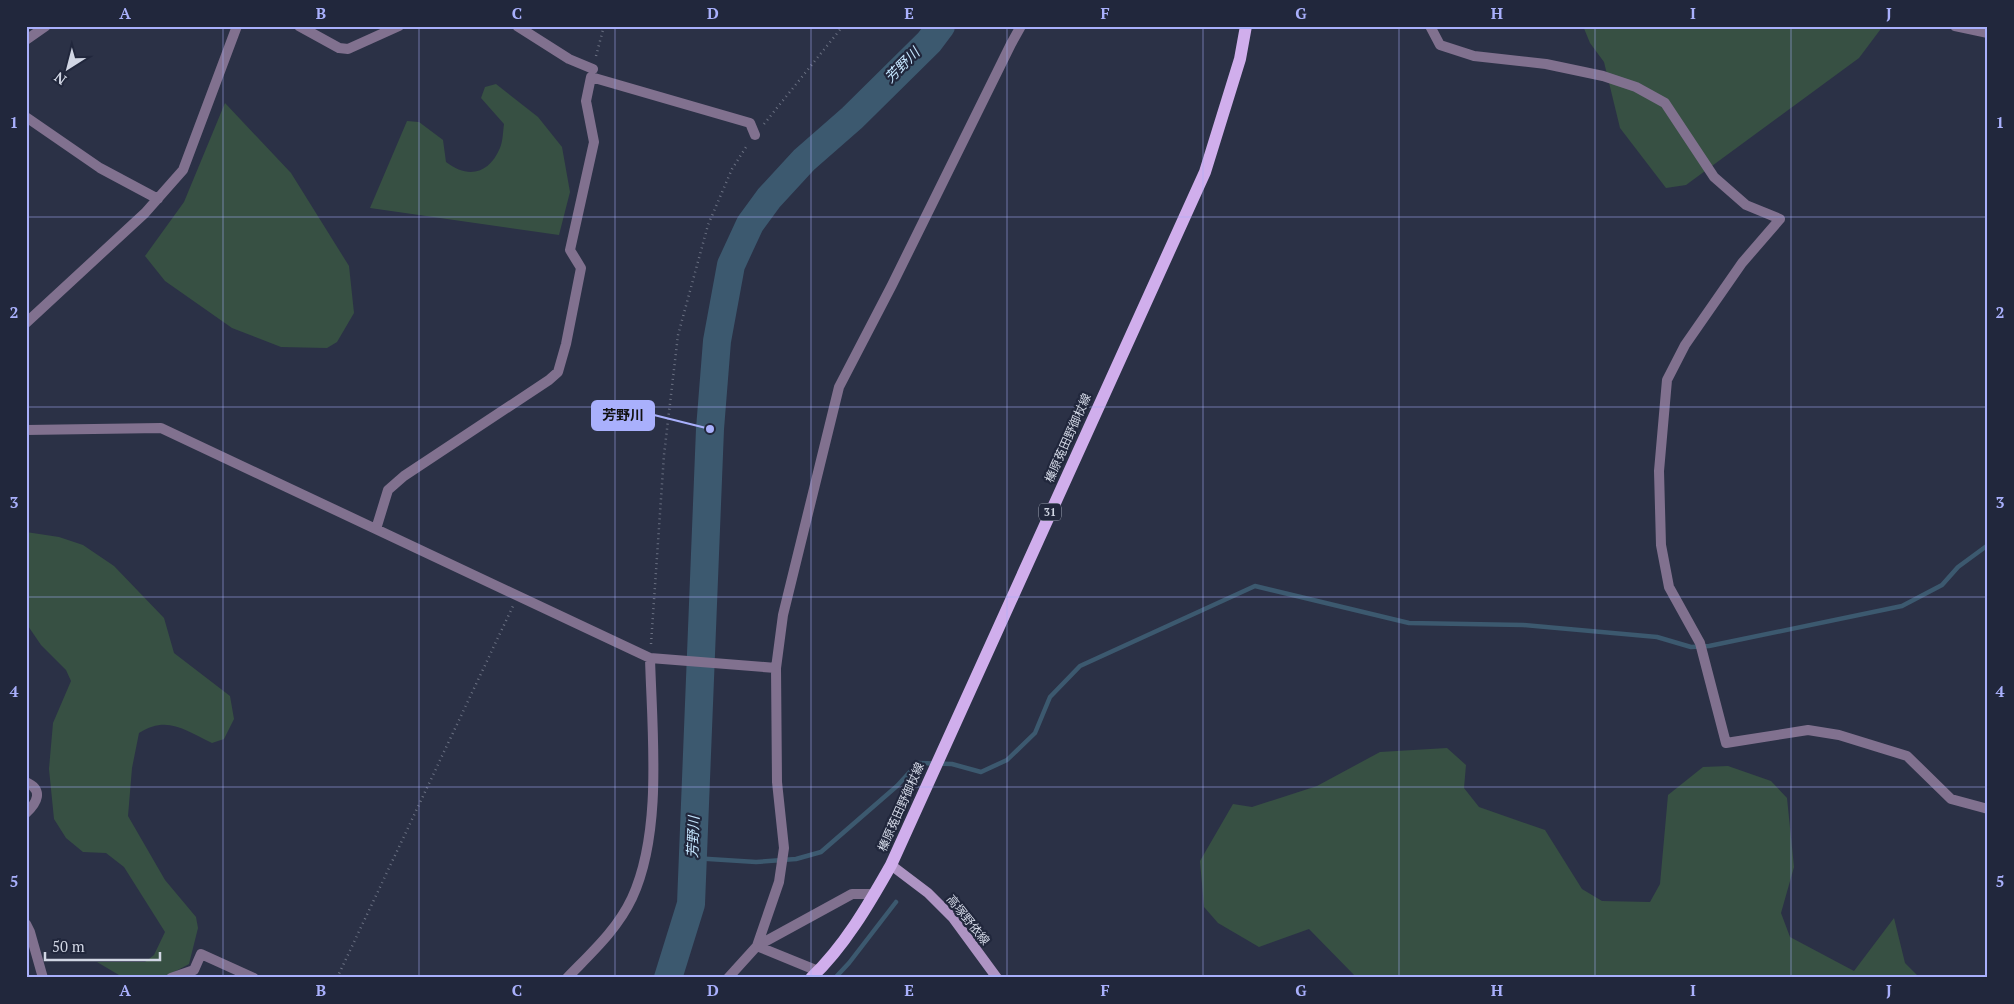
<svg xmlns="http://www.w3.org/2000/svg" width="2014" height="1004" viewBox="0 0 2014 1004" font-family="'PT Serif','Noto Sans JP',serif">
	<rect width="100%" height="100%" fill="#2b3146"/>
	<path fill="#375043" d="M1583 26H1883L1859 58 1686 185 1666 188 1620 128 1604 62 1590 43Z
		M496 84 538 117 562 147 570 192 559 235 370 208 407 121 419 122 443 140 446 162C468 179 489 174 500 148 503 141 503 131 504 124L481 98 485 87Z
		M225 103 291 173 349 266 354 313 337 342 327 348 281 347 232 328 165 281 145 256 184 202Z
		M26 532 59 537 83 545 114 566 164 618 174 653 230 696 234 719 224 739 212 743C185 730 167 715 139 733L132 768 128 816 165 880 196 917 198 928 189 964 163 978H124L97 962H145L154 955 165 932 124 867 106 853 83 852 66 838 54 819 49 769 53 723 71 681 66 670 41 645 26 623Z
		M1447 748 1466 765 1464 788 1479 807 1545 830 1582 889 1602 901 1650 902 1660 884 1668 795 1703 767 1728 766 1771 781 1787 798 1794 867 1781 913 1790 937 1854 971 1894 918 1905 963 1920 978H1357L1309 929 1259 947 1218 923 1204 907 1200 861 1233 804 1252 807 1317 786 1380 752Z"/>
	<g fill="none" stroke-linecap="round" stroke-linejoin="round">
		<path stroke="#3c596f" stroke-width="4.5" d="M693 858 756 862 796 859 821 852 897 786 918 763 952 764 981 772 1007 760 1035 733 1050 697 1080 666 1255 586 1409 623 1523 625 1657 637 1691 647 1709 646 1902 606 1942 585 1958 567 1988 545
			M835 978 849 963 896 902"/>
		<path stroke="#3c596f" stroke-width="28" d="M668 978 691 904 710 429 717 341 731 265 750 224 769 198 804 160 852 118 929 42 941 26"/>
		<path stroke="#6a7082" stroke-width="2.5" stroke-dasharray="1 4" stroke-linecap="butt" d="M596 56 604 26
			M764 124 843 26
			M651 644 664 455 678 335 708 225 732 169 748 144
			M337 978 513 606"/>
		<path stroke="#81718f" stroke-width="10" d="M299 26 339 48 348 49 399 26
			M517 26 569 59 593 69
			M1430 26 1440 45 1474 56 1546 64 1603 76 1636 87 1665 103 1714 177 1746 205 1780 219 1742 263 1685 345 1667 380 1659 471 1661 545 1669 587 1700 643 1726 743 1808 730 1839 735 1907 756 1951 799 1988 809
			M1955 26 1988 33
			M26 40 46 26
			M26 117 100 168 158 199
			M26 323 145 213 183 170 237 26
			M26 430 161 428 650 658 776 668
			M376 529 388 490 404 476 549 380 558 372 566 344 581 268 570 250 594 142 586 101 591 77 750 123 755 135
			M26 782C44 790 37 803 26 813
			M26 924 30 932 43 978
			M757 946 852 894H874
			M757 946 818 971
			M171 978 194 970 201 954 254 978
			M567 978C591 953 617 930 632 898 663 831 652 732 650 658
			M728 978 757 946 779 882 784 848 777 782 776 668 783 615 839 387 892 285 1011 44 1021 26"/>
		<path stroke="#ae94c3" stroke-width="10" d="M891 865 928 893 953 918 997 978"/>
		<path stroke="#d0aeec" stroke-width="12" d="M811 978C844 947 869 904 891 865L1205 172 1240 59 1246 26"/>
	</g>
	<path fill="none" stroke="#a9b0fc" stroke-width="1" stroke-opacity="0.55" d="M223 26V978M419 26V978M615 26V978M811 26V978M1007 26V978M1203 26V978M1399 26V978M1595 26V978M1791 26V978M26 217H1988M26 407H1988M26 597H1988M26 787H1988"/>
	<g text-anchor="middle" stroke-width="4.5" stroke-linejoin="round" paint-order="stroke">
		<rect fill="#21273c" stroke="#9ca2b2" stroke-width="1" x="1039" y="503.5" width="22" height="17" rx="4"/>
		<g font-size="11" font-weight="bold" fill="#d1d6e4">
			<text x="1050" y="516">31</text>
		</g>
		<g font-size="12" fill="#d1d6e4" stroke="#21273c">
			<text transform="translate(1068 438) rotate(-66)" y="4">榛原菟田野御杖線</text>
			<text transform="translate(901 807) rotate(-66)" y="4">榛原菟田野御杖線</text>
			<text transform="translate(968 920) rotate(51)" y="4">高塚野依線</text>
		</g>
		<g font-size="14" font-style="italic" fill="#c5e5fe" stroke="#21273c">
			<text transform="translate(902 65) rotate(-45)" y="5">芳野川</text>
			<text transform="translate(693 837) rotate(-88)" y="5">芳野川</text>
		</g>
	</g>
	<path fill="none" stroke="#a9b0fc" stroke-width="2" d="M710 429L654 415"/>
	<circle fill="#a9b0fc" stroke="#21273c" stroke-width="2" cx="710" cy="429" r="5"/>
	<rect fill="#a9b0fc" stroke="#a9b0fc" stroke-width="2" x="592" y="401" width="62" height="29" rx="5"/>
	<g font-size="14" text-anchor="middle" font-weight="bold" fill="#111">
		<text x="623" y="420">芳野川</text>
	</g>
	<rect width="2014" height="1004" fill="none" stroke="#21273c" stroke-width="55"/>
	<g transform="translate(68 68) rotate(216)" stroke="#21273c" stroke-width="4" paint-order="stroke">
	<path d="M0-4L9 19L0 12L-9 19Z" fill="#d1d6e4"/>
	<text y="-8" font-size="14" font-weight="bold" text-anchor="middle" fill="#d1d6e4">N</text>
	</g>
	<path d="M45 952v8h115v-8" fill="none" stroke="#d1d6e4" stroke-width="2.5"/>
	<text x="52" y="952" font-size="15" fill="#d1d6e4" stroke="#21273c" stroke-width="4" paint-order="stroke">50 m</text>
	<rect x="28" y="28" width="1958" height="948" fill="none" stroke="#a9b0fc" stroke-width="2"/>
	<g font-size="16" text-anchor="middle" font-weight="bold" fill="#a9b0fc">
		<text x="125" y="19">A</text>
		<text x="321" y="19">B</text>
		<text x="517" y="19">C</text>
		<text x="713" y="19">D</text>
		<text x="909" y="19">E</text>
		<text x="1105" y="19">F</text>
		<text x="1301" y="19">G</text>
		<text x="1497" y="19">H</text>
		<text x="1693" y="19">I</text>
		<text x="1889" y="19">J</text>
		<text x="14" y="128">1</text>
		<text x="2000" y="128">1</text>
		<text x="14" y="318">2</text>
		<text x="2000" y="318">2</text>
		<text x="14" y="508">3</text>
		<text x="2000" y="508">3</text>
		<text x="14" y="697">4</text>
		<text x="2000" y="697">4</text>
		<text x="14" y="887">5</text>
		<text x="2000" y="887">5</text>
		<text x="125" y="996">A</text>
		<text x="321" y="996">B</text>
		<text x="517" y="996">C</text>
		<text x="713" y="996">D</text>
		<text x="909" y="996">E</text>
		<text x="1105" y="996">F</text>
		<text x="1301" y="996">G</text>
		<text x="1497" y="996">H</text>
		<text x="1693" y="996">I</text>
		<text x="1889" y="996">J</text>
	</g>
</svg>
